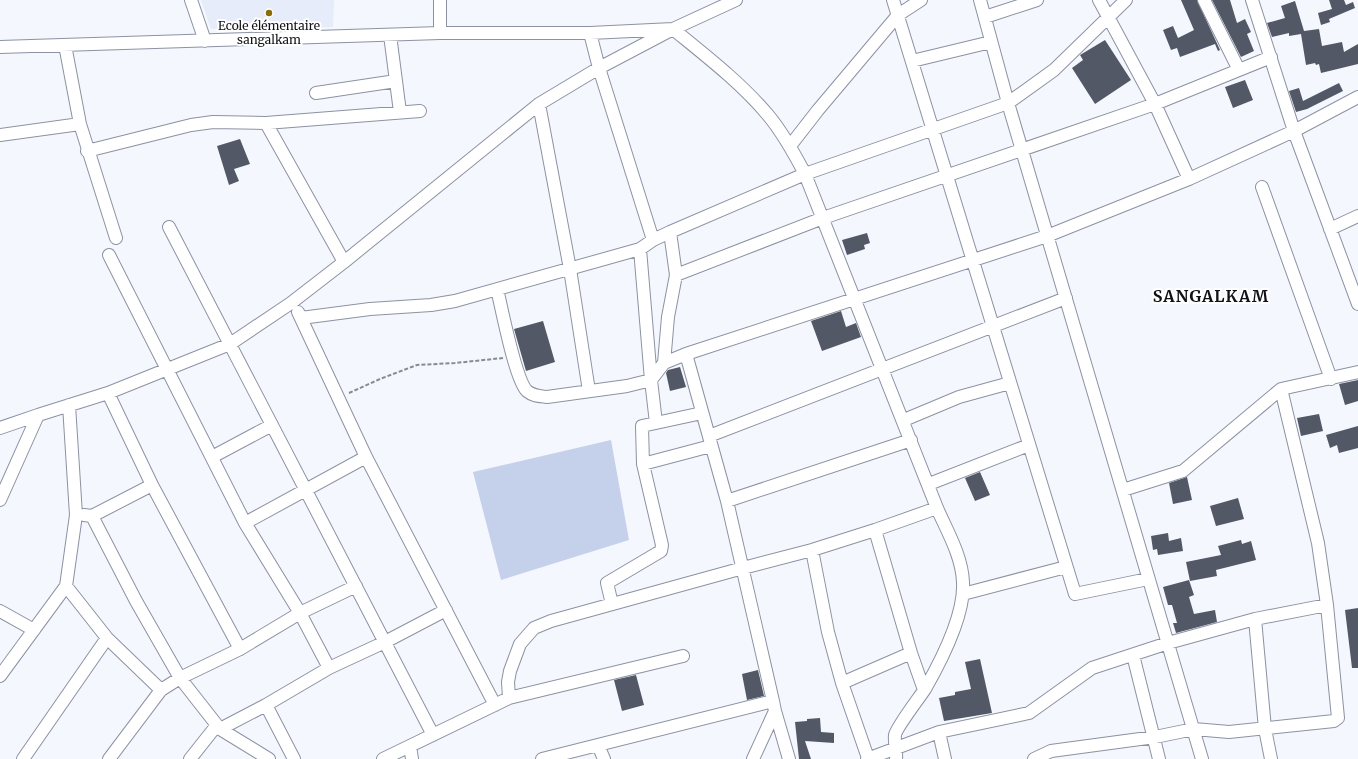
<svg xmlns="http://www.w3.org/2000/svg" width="1358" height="759" viewBox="0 0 1358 759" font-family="Merriweather,serif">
	<rect width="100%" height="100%" fill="#f5f7fe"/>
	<path fill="#e6ecf9" d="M201 0H334L333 27 211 29Z"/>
	<path fill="#c5d0eb" d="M611 440 629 540 501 580 473 472Z"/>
	<path fill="#525866" d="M1181 0H1197L1220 50 1218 51 1215 44 1180 57 1177 48 1171 50 1163 30 1173 26 1178 38 1194 30Z
		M1212 0H1230L1237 23 1245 19 1251 32 1247 34 1254 51 1241 57Z
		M1329 0H1344L1346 5 1353 2 1355 8 1329 19 1330 22 1321 25 1318 13 1332 9Z
		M1295 1 1304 31 1319 29 1322 46 1342 42 1344 52 1358 44V64L1321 73 1319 64 1316 65 1315 63 1306 65 1301 34 1289 36V33L1272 37 1267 23 1285 18 1281 6Z
		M1105 40 1131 80 1095 104 1072 68 1083 60 1080 55Z
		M1245 80 1253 100 1233 108 1225 87Z
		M1339 83 1343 91 1307 109 1296 112 1289 91 1299 88 1303 101Z
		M240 139 250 164 234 169 239 181 229 185 217 146Z
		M867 233 870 243 864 245 865 249 847 255 842 240Z
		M841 311 846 327 856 323 861 337 822 351 811 321Z
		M543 321 555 362 526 371 514 329Z
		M680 367 686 387 670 391 666 373 668 370Z
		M1358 380V401L1345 405 1339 384Z
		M1319 414 1323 431 1301 436 1297 418Z
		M1358 426V448L1339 453 1337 445 1330 448 1326 435Z
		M980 472 990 495 975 501 965 478Z
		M1187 477 1192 500 1173 504 1169 483Z
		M1238 498 1244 519 1216 526 1210 506Z
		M1168 533 1169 541 1181 538 1183 551 1158 555 1157 549 1153 550 1151 536Z
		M1241 540 1242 544 1251 541 1256 560 1216 570 1217 576 1190 581 1186 562 1221 555 1218 546Z
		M1189 580 1194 595 1189 597 1194 614 1215 610 1217 622 1176 633 1173 623H1177L1172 605H1168L1163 587Z
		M1358 608V668H1352L1345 610Z
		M980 659 992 713 944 721 939 698 955 695V692L971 689 965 662Z
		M758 670 764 696 747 700 742 674Z
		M636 675 644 705 622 711 614 680Z
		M820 718 821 732 834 733V743L805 741 811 759H799L795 722 807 721V719Z"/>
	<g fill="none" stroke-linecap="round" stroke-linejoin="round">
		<defs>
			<path id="minor" d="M191 0 205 41
				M893 0 1075 594 1148 579
				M980 0 1008 103 1202 759
				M1099 0 1155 104 1189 179
				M1204 0 1239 70
				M1252 0 1294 131 1358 304
				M985 17 1037 0
				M440 33V0
				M590 33 599 68 653 240
				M390 35 400 112
				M65 45 80 124 116 238
				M0 47 440 33H590L673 29C706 56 740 82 768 115 783 133 794 153 805 174L937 508C947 531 962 556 963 582 965 615 941 661 925 689 919 698 896 728 895 735 894 742 897 751 896 759
				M912 61 991 42
				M316 93 396 81
				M539 104 570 269 589 391
				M266 123 344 262
				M0 135 80 124
				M790 146 818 110 898 15 921 0
				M87 151 191 125 213 122 266 123 420 111
				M1262 187 1331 379
				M169 227 433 735
				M1330 229 1358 216
				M640 249 651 380 656 423
				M109 255 245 523 300 613 329 668
				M676 275 823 218 1155 104 1271 57
				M497 289C502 309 515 379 527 391 533 396 539 396 547 397L627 386 651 380 664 363 686 354 1047 236 1189 179 1294 131 1358 97
				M298 312 366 457 495 705
				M301 318 370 309 431 305 455 301 640 249 653 240 670 232 805 174 1008 103 1054 70 1126 0
				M686 354 727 501 773 701 775 711 753 759
				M664 363 668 317 676 275 670 232
				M108 393 152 485 240 649
				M904 420 959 397 1010 383
				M0 428 38 415 108 393 230 344 291 303 344 262 539 104 599 68 673 29 736 0
				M709 436 1066 298
				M212 457 272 425
				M643 464 711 446
				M929 484 1029 445
				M1123 490 1183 471 1281 389 1358 372
				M0 500 38 415
				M727 501 911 440
				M84 515 92 516 152 485
				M92 516 136 601 180 678 220 729 269 759
				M245 523 366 457
				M875 530 911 653 924 690
				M812 550 828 632 842 683 868 758
				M66 586 107 638 161 690
				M963 594 1066 567
				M612 604 607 583 661 551 662 545 643 464 642 426 702 413
				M0 611 34 630
				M1255 619 1265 729 1271 759
				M1133 655 1159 759
				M0 676 66 586 76 515 69 405
				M842 683 911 653
				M509 698 508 682 510 671 520 644 534 628 551 621 743 568 812 550 875 530 937 508
				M266 705 294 759
				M775 711 789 759
				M220 729 266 705 329 668 385 642 446 610
				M939 732 945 759
				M598 745 604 759
				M410 746 412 759
				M23 759 107 638
				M109 759 161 690 180 678 240 649 300 613 356 586
				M190 759 217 725
				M383 759 509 698 683 656
				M542 759 773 701
				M867 759 939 732 1029 713 1092 668 1168 643 1255 619 1327 605
				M1034 759 1051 751 1155 737 1194 729 1229 732 1334 721 1338 718 1327 605 1318 543 1281 389"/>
		</defs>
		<use href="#minor" stroke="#8c92a2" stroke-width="14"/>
		<path stroke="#878a90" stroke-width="2" stroke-dasharray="4 2" stroke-linecap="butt" d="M349 393 380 379 417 365 455 363 503 358"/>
		<use href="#minor" stroke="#fff" stroke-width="12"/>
	</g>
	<circle fill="#8a6c0b" stroke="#fff" stroke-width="1.5" cx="269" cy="13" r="4"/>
	<g text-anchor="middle" stroke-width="4" stroke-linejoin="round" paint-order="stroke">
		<g font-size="12" fill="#0f1217" stroke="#fff">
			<text x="269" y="30">Ecole élémentaire<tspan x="269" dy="14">sangalkam</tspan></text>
		</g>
		<g font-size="16" font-weight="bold" letter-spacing="1" fill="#0f1217" stroke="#fff">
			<text x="1211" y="302">SANGALKAM</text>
		</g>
	</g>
</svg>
